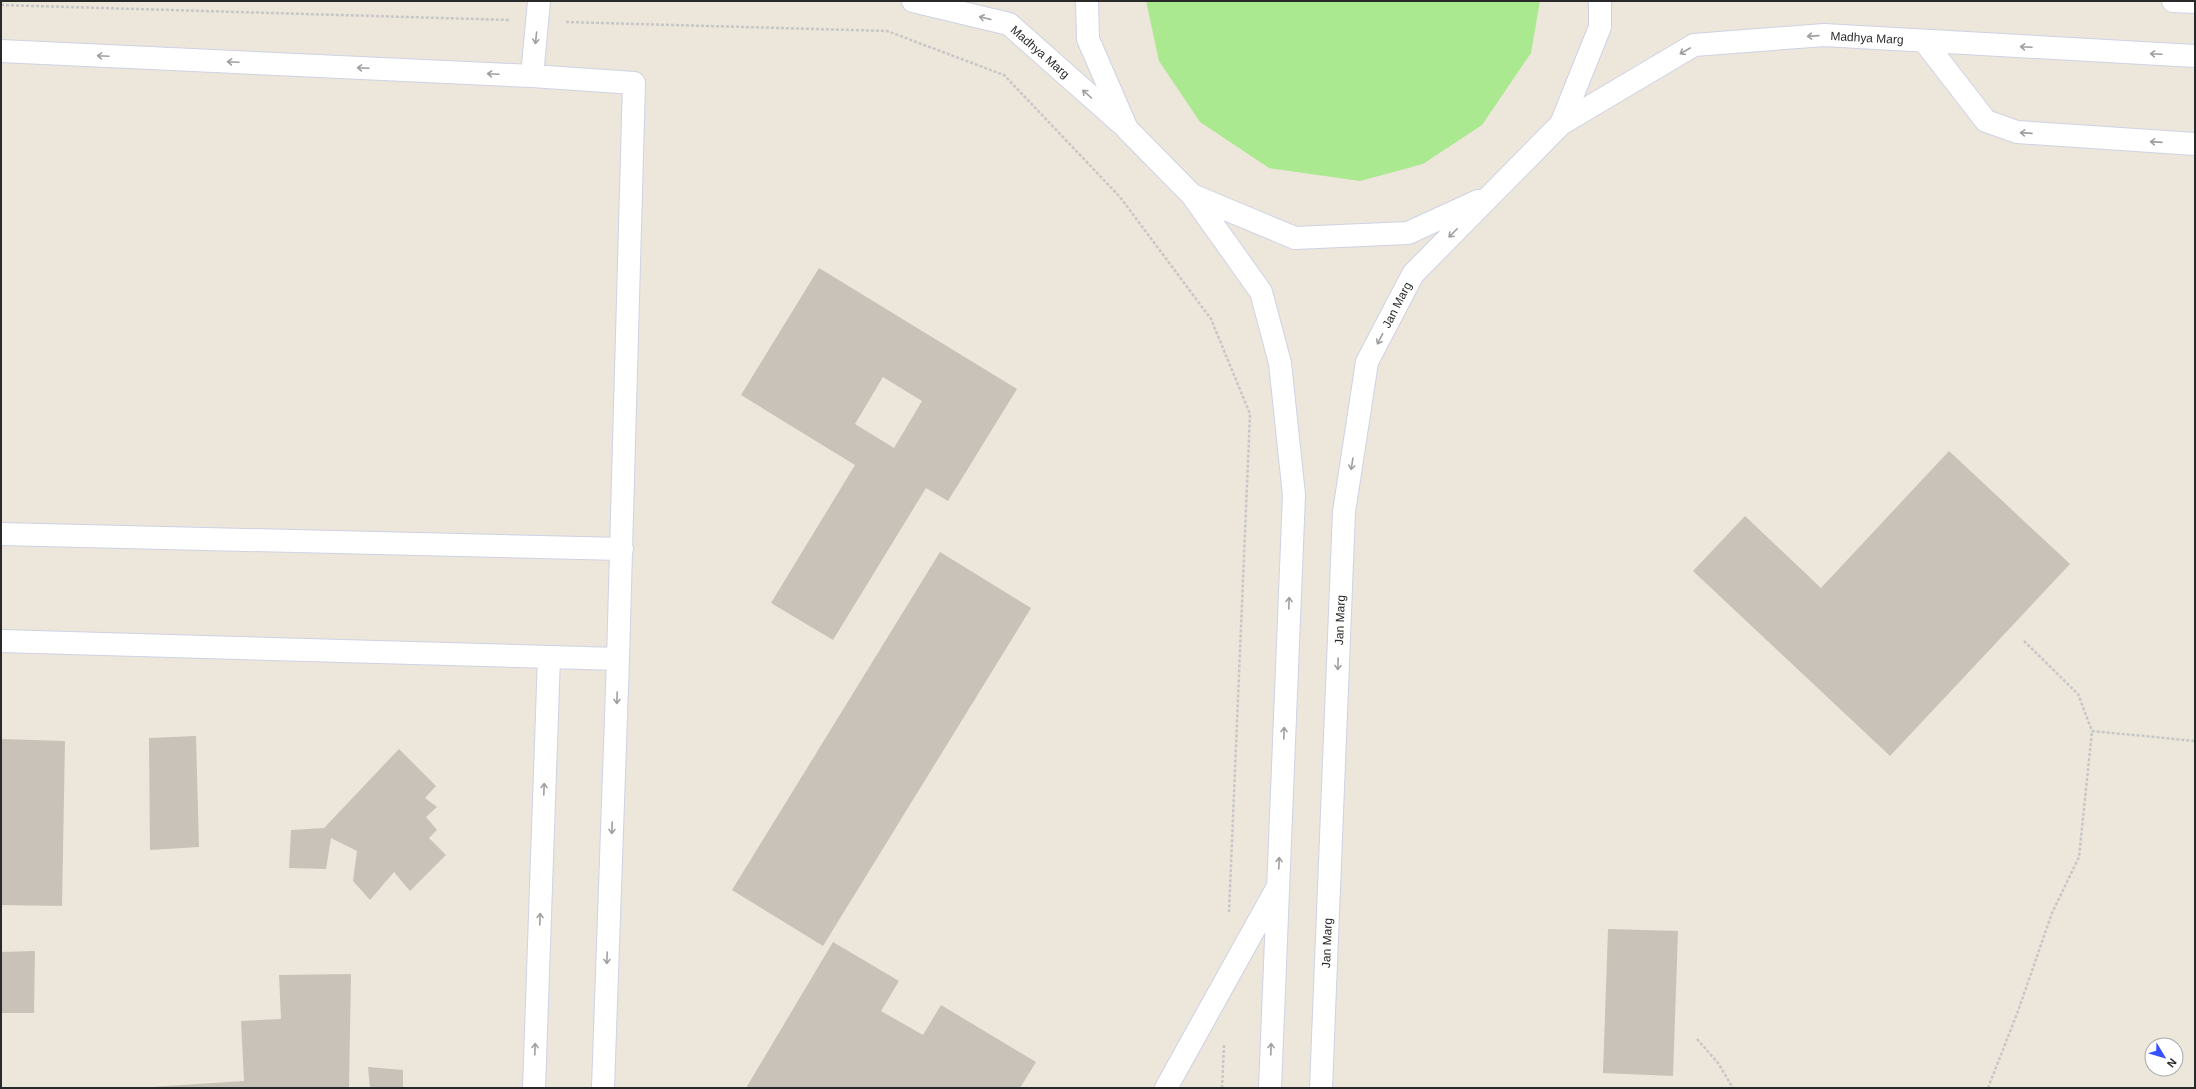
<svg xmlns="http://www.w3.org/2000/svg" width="2196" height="1089" viewBox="0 0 2196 1089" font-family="Arial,sans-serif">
	<rect width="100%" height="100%" fill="#ede6da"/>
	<path fill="#abe991" d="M1146 1H1540L1531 53 1482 125 1423 164 1360 181 1269 168 1200 122 1159 61Z"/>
	<path fill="#c8c2b9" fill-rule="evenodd" d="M819 268 1017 389 948 501 926 488 833 640 771 603 855 465 741 395ZM883 377 922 401 894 448 855 424Z
		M1949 451 2070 564 1890 756 1693 571 1745 516 1821 588Z
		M940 552 1031 608 823 946 732 890Z
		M196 736 199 847 150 850 149 738Z
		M1 739 65 741 62 906 1 905Z
		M399 749 436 786 425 798 437 807 426 817 437 830 429 838 446 855 410 891 394 872 370 900 353 881 357 851 331 838 326 869 289 868 291 830 324 828Z
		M1608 929 1678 931 1673 1076 1603 1073Z
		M833 942 899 981 881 1011 923 1035 941 1005 1036 1062 1020 1088H746Z
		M35 951 34 1013H1V952Z
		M351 974 349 1088H137L244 1081 241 1021 281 1019 279 975Z
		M368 1067 403 1070V1088H370Z"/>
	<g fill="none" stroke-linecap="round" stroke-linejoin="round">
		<defs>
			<path id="street" d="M1 51 532 76 634 83 618 659 603 1088
				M532 76 539 1
				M1 534 622 549
				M1 641 618 659
				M534 1088 549 657"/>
			<path id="secondary" d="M913 1 1009 24 1122 124
				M1087 1 1088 39 1127 129 1192 195 1295 238 1408 233 1478 201
				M2173 1 2195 2
				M1924 41 1986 121 2017 132 2195 144
				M1561 124 1694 45 1824 35 2195 56
				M1192 195 1261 292 1280 363 1294 495 1270 1088
				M1166 1088 1276 890
				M1321 1088 1344 512 1367 362 1413 274 1561 124 1600 27V1"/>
		</defs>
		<use href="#street" stroke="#cfd2e4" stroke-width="24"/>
		<use href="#secondary" stroke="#cfd2e4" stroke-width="24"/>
		<path stroke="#c7c7c7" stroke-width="2.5" stroke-dasharray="3 2" stroke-linecap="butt" d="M1 5 509 20
			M566 22 887 31 1004 75 1120 197 1211 319 1250 414 1229 912
			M2024 641 2078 694 2092 731 2195 741
			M1697 1039 1718 1063 1733 1088
			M1222 1088 1224 1045
			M1988 1088 2018 1011 2052 913 2079 857 2092 731"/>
		<use href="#street" stroke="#fff" stroke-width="22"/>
		<use href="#secondary" stroke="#fff" stroke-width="22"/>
	</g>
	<defs><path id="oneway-shaft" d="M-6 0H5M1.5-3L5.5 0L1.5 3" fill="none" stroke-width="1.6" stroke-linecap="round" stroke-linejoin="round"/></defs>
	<g stroke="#9f9f9f">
		<use href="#oneway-shaft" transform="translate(985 18) rotate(-166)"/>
		<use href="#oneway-shaft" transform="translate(1813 36) rotate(176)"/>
		<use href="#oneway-shaft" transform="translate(536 38) rotate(96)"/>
		<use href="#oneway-shaft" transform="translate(2026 47) rotate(-177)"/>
		<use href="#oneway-shaft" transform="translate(1685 51) rotate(150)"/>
		<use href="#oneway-shaft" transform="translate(2156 54) rotate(-177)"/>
		<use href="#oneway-shaft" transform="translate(103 56) rotate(-177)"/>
		<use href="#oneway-shaft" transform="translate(233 62) rotate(-177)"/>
		<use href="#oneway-shaft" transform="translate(363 68) rotate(-177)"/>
		<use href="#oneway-shaft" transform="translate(493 74) rotate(-177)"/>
		<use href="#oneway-shaft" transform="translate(1087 94) rotate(-138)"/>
		<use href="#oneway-shaft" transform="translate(2026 133) rotate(-176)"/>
		<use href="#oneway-shaft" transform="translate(2156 142) rotate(-176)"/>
		<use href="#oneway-shaft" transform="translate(1453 233) rotate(135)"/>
		<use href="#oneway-shaft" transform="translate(1380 339) rotate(117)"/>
		<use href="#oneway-shaft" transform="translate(1352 464) rotate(99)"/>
		<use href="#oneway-shaft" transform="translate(1289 603) rotate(-88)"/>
		<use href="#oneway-shaft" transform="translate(1338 664) rotate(92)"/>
		<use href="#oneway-shaft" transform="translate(617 698) rotate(92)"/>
		<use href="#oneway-shaft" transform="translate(1284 733) rotate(-88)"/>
		<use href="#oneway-shaft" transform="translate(544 789) rotate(-88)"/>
		<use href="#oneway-shaft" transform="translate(612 828) rotate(92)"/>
		<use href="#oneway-shaft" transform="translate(1279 863) rotate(-88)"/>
		<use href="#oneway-shaft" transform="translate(540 919) rotate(-88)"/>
		<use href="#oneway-shaft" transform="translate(607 958) rotate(92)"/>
		<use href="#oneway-shaft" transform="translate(535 1049) rotate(-88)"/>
		<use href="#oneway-shaft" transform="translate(1271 1049) rotate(-88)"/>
	</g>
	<g text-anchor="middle" stroke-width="3" stroke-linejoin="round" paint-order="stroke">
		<g font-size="12" fill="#292929" stroke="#fff">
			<text transform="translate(1867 38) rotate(3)" y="4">Madhya Marg</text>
			<text transform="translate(1040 52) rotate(41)" y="4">Madhya Marg</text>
			<text transform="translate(1397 305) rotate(-63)" y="4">Jan Marg</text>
			<text transform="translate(1340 620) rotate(-88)" y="4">Jan Marg</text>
			<text transform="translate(1327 943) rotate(-88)" y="4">Jan Marg</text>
		</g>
	</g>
	<rect width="2196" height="1089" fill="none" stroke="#292929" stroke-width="4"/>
	<g transform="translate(2164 1057) rotate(128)"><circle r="19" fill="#ffffff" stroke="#a9a9a9"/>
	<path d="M0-3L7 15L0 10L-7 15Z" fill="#3551ff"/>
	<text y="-6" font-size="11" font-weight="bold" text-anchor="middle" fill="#292929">N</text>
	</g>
</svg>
